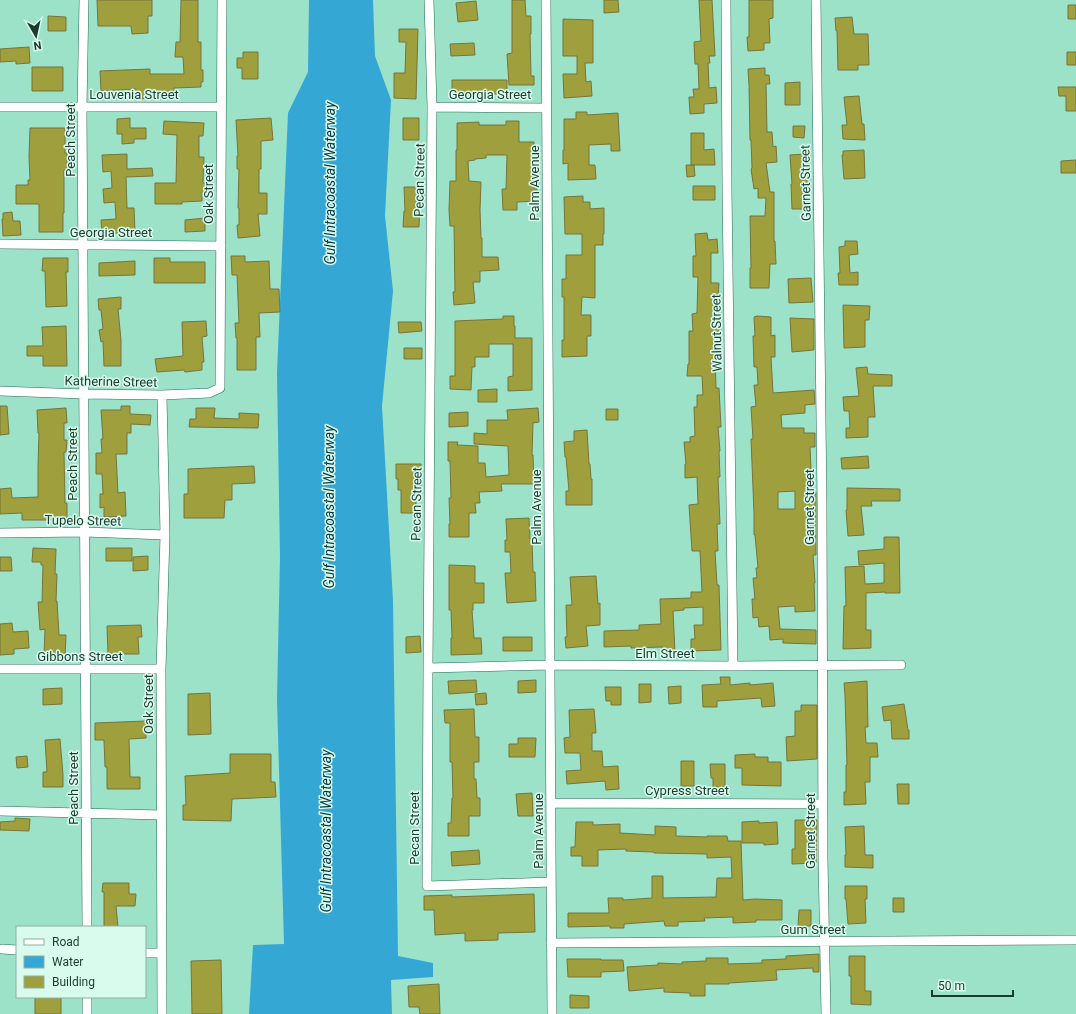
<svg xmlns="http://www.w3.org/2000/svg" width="1076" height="1014" viewBox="0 0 1076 1014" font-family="Roboto,sans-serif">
	<rect width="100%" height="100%" fill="#9ce2c8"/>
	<path fill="#34a7d5" d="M309 0H373L375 56 391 100 385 216 393 291 382 406 393 601 398 956 433 963V977L391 980 392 1014H249L253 945 284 944 277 699 280 557 277 373 288 113 308 72Z"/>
	<path fill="#9f9f3e" stroke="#75753b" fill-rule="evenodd" d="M97 0H152V16H148V33L132 34 131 26H98Z
		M181 0H198V42H201V70H203V82H201V87L174 88V96H151V98L137 99 136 89 101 91 100 71 150 69V74H184L183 57H175L176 42H180Z
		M512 0H525L526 16H531V34H530L531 76H534V85H509L507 54 512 53Z
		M604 0H618L619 12 604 13Z
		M699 0H712L715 56H709L710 63H708L709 88 716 87 717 103 704 104V113L690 114 689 97H694L693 89H699L698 64H695L694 42 701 41Z
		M749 0H773V18L769 19 770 43H764V50L748 51 747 37H749Z
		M476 1 478 20 458 22 456 3Z
		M1068 5H1076V19H1068Z
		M48 16 66 17V31H48Z
		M852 17 854 34H868L869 65H858V70H838L837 31H836L835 18Z
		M563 19 593 20V63H585L586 82 591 81 592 96 564 98 563 74H577V56H563Z
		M399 29H418L416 99 394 98V73H405L406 42H399Z
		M474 43 475 55 451 56 450 44Z
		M29 47 30 63 16 64V61L0 62V49Z
		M243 52H258V79H242V68H237V58H243Z
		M1067 52H1076V65H1067Z
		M32 67H63V91H32Z
		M765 68V75H769L770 84H766L767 132H772L773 147 776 146 777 162 766 163 770 192H774V241H775L776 264H770L769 288H750V268H751L750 216H765L766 198H758V188L754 189 751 169 752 168 751 140H750L749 85 748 69Z
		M452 80H507V93L497 94H452Z
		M800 82V105H785V83Z
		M1058 87H1076V111H1066V96H1059Z
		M859 96 862 124H864L865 140 843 139 842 125H847L844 97Z
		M576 112H587V115L618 113 620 151H611V144L589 145V165H595L596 179 568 180V163L563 164V150H564V119H576Z
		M130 118V128H146V139H134V143L122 144V134H117V119Z
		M271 118 273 140 261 141V169H259V193H267V214H258L260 236 238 238 237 225H239V208H238L239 169H237V156H238L236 120Z
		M403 118H419V140H403Z
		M164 121 204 123 203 136H199V157H204L203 183H205V192H202V201L182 202V204H155V183H176L177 135 163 134Z
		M506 121H519V142H534V189H537V201L517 202V210H503L502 189H506L507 155H486V158L475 159V160L468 161 469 181 481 182 480 210 481 238H482V257H498L499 270 480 271V282H473L475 303 454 305 453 292H455L454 226H450L449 210 450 181H456V150H457V123L479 122V125H506Z
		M793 126H805L804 138 793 137Z
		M30 128H65V153H67V170H64V213H63V232H39V204H16V185H28V180H30L29 157Z
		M691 133H704V150L714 149 715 165H691Z
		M864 150 865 178 844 179 842 155H843V151Z
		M127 154V169L152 168 153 176 126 177 127 208H134L135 232 102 234 101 220 116 219 115 202 104 203 103 189 112 188 111 171 103 172 102 155Z
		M806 154 808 179H807L808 209H792L791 184H792L790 155Z
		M1076 160V173H1061V161Z
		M686 165H694L695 176 687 177Z
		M693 186H715V200H693Z
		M404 187H424V198H420L419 227H403L404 211H405Z
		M583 196V202H590V209L604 208V234H603V245H595V298L582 297 581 315H591V336H587V356L562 357V340H564V297H562V279H566V255H582V234H565L564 197Z
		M12 212 13 221H20L21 235 3 236 2 219H3V213Z
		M205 218V231L185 232V220Z
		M707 233 708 240 717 239 718 253H711V283H719L718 298H717L719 327 718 353H715L716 388H719L721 427H718L720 451H719L720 477H718L720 524H717L718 551H715L717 585H719L721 650 691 651V639H695L694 625H703V607L684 608V610L673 611 675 653H662V647L631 648V646L604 647V631L639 630V625L661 624 660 599 691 598V592H702L700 551H692L689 505 698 504 697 477 685 478V464H686L684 442H690V437L695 436 694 407H697V395H703L702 376H687L688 364H689V331H693L692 314 697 313 698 277H693V256H696L695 234Z
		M845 241H857L858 254 849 255 850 273 858 272V285H839L838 273H840L839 247 845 246Z
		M231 256H245V262L269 261 270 289H279L280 312 259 313 260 337H256V370H237V338H236L235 323H239L237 275H232Z
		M43 258H68V272H66L67 306 46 307 45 271H42Z
		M154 258H170V262H205V283H154Z
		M135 261V275L99 276V263Z
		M811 278 813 302 789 303 788 279Z
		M121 297V309H118L121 340V366H104L103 341 101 342 99 330 103 329 101 310H99L98 299Z
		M843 305 870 306 869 320H865V347L844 348Z
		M503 316H514V326H515V338H532V390L508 391V377L513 376V344H489V357H475V367H472L471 390 450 389V376H455V321L503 319Z
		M757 316 771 317V336L775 335V357H771L773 393 814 390 815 404 805 405V413L781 415 782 428H804V433H815V447H810L812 492H816V555H813L815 583H814L815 611 795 612V606L778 607 780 629 816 630V644L783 643V639L770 640 769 626 759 627 758 617 753 618 752 599H755L753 578H757L756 568H758L755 535H754V513L751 439H753L751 407 756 406 754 385H758L757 367H754L753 336H755L754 317ZM795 491V509H778V492Z
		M790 318 814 319V350L792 352Z
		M206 321 207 336 202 337 204 362H202V370L185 372 184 370 157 372 155 359 183 356 182 322Z
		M398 322H421L422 331 399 333Z
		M66 326 67 366H43V356H27V346H43L42 327Z
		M404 348H422V359H404Z
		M867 367 868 374 892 375V386H873L875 417H868V437L846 438V428H850L849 411H844L843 397 859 396 856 368Z
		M497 389V402H478V390Z
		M0 406H7L9 434 0 435Z
		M121 406H130V414L151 415 150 425 131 424V433H127V454H116L118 493 125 492 126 516 104 517V507L100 508V494H103L102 474H96V453H102L101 439H103L101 410H121Z
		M66 408 67 423H64V440H67L66 452H64L65 503H67V520H22V513L0 514V489L11 488 12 498 38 497V465L39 433H38L37 410Z
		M196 408H215L214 418 239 419V413L259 414 258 428 189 427 190 419H196Z
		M538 408 539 422 533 423 532 455H533L534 484H501L502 491 479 492 480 503H475L476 513H469V537H449V524H450L449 498H451L450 461H448V442H458L457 445 478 446V463H485L486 477 509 475 508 446 474 444V433L487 434V420H508L507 410Z
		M606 409H618V420H606Z
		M468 412V426L449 427V413Z
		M587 430 589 464H590L591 479H592V505H566V491H569L566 457H565L564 442 574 441V431Z
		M868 456 869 468 842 469 841 458Z
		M396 464H421V490H416V513H401V490H398V479H396Z
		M254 466 255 483 232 484V500H225L224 518H184V494H188V469Z
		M847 488 900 489V501H871L872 506H861L864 535 848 536 846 510H847Z
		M529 518 530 539H532L533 572H535L536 601 507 603 505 573H511L510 552H505V540H507L506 519Z
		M884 537H899L900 593H885V592L866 593V630H871V648L843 649 844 606H846L845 567 864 566 865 584 884 583V563L859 565 858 551 884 549Z
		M33 548 56 549 55 574H57L56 601H57L59 635H66L65 657 44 656 45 629 40 630 38 602H42L43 565H41V562H32Z
		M106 548H132V561H106Z
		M148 556V570L133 571V557Z
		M0 557H11L12 571H0Z
		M449 565 475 566V583H484V603H473V610H472L474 638H481L482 654 451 655V638H452L451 610H449Z
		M596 576 598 604 600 603V625L586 626 588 646 566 648 565 637H567L566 605H572L570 577Z
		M12 623 13 632 28 631 29 648 14 649V654L0 655V624Z
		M141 625 142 637H138L139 654H108L107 626Z
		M420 636 421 652 406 653V637Z
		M503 637H532V651H503Z
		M720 677H730V685L750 683V685L773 683 775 706 762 707 761 698 717 701V707H703L702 685 721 684Z
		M476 680 477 692 449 694 448 681Z
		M536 680V692L518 693V681Z
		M867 681 868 727H865L866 743H877L878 757H870V782H865L866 804 844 805V792H846V765H847L845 695 844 683Z
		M639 684H651V702L639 703Z
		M681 686V703L669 704 668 687Z
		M605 687H621V705H611V701H606Z
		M62 688V704L43 705V689Z
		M210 693 211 734 188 735V694Z
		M486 693 487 704 476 705 475 694Z
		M904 704 908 730H909V739H892L891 720 884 721 882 707Z
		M801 705H817V759L787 761 786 737 795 736V711H801Z
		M474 709 475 737H479V762H474V779H476L477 798H480V816H469V836H448V823H451L452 798H453L452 762H450V723H445L444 710Z
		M594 709 596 733H592V751H602L603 767 618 766 619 789 606 790 605 781 567 784 566 771 581 770 580 753H565L564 738 570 737 569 710Z
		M146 721V738L129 739 130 777H140V789H107V767H105L104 740H95V723Z
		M518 738H536L535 757H509V744H518Z
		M60 739 63 775V787H43V772H47L45 740Z
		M230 754H271V782H275L276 797 232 799 231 821 183 820V805H186L185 776 230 773Z
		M755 754V757H768V762H781V786L742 785V768H735V755Z
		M27 756 28 767 17 768 16 757Z
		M681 761H694V786H681Z
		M710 764H725V787H713V778H711Z
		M897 784H909V804H898Z
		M532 793 533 816H518L516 794Z
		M15 818 30 819 29 831 0 830V822L15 821Z
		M795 820H817L816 863 792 864V849H795Z
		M759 821V823L777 822 778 844 764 845V843H742V822Z
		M576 822H593V825L620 824V833L655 835V826L676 827V836L707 837V836H727L728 841H741L743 900 755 899 782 900V920H756V922L733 923V917L704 918 705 921 678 922V926H665L664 921 624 924V928H610V926L568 927V913H609L608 898H623V900L652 898V876H663V898L716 897 717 878H732L731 857 707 858V854L654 853V852L626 851V849L598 850V866H582V856H571V847H575Z
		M864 826 865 855H873V868L845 867V855H846L845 827Z
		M479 850 480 864 452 866 451 852Z
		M103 883H129V894H136L135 906H116L118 927H104V892H102Z
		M845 886H867V899H865L866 923 848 924 846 899H845Z
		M534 894 535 932 498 933V940L465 941V933L435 935 434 910H424V896L452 895V897Z
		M893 898H904V912H893Z
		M799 910H811V926H798Z
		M819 954V972H813V968L776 970 777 980 729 983V984H705V996H690V993L664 992V988L629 991 627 967 658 965V963L682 964V962L706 961V958H728V964L762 963V960L786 959V956Z
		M849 956H865V991H871V1005L851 1004V976H849Z
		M567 959H601V960H623L624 971 601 972V977H568Z
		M221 960 222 1014H192L191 961Z
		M439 984 440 1014H420L419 1007H409L408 986Z
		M570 995 589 996V1008H570Z
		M35 997H61V1014H35Z"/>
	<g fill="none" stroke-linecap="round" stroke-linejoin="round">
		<defs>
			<path id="minor" d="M84 0 82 108 87 927
				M429 0 432 107 428 668 427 886 551 882
				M546 0 552 1014
				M726 0 727 188 733 666
				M816 0 822 504 823 859 826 1014
				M0 107H221
				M432 107 546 108
				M0 244 221 246
				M0 391 84 394 162 395 209 393 220 388 222 0
				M0 533 85 532 165 535
				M428 668 550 665 733 666 901 665
				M0 669H161
				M551 803 823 804
				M0 811 161 815
				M551 943 1076 940
				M2 949 17 950
				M145 953H162
				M87 997V1014
				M162 1014 161 669 165 535 162 395"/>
		</defs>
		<use href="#minor" stroke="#236b55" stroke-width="10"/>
		<use href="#minor" stroke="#fff" stroke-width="9"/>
	</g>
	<g text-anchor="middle" stroke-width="3" stroke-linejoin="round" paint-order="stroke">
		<g font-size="13" fill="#1d3a30" stroke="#d9fbed">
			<text x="134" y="99">Louvenia Street</text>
			<text x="490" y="99">Georgia Street</text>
			<text transform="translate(70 140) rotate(-90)" y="5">Peach Street</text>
			<text transform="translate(419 180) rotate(-89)" y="5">Pecan Street</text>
			<text transform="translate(534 183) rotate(-90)" y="5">Palm Avenue</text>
			<text transform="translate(805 183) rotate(-91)" y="5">Garnet Street</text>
			<text transform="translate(208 194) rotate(-90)" y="5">Oak Street</text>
			<text x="111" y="237">Georgia Street</text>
			<text transform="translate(716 333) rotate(-91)" y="5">Walnut Street</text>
			<text transform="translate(111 381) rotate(1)" y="5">Katherine Street</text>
			<text transform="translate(72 464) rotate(-90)" y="5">Peach Street</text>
			<text transform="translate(416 504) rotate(-89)" y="5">Pecan Street</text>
			<text transform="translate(536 507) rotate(-90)" y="5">Palm Avenue</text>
			<text transform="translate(809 507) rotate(-90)" y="5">Garnet Street</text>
			<text transform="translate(83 520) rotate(1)" y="5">Tupelo Street</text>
			<text x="665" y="658">Elm Street</text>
			<text x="80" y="661">Gibbons Street</text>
			<text transform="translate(148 704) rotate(-90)" y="5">Oak Street</text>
			<text transform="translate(73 788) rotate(-90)" y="5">Peach Street</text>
			<text x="687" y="795">Cypress Street</text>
			<text transform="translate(414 828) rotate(-90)" y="5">Pecan Street</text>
			<text transform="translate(538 831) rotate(-90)" y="5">Palm Avenue</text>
			<text transform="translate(810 831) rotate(-90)" y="5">Garnet Street</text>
			<text x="813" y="934">Gum Street</text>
		</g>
		<g font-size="14" font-style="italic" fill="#003446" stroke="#d9fbed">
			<text transform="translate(330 183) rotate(-90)" y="5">Gulf Intracoastal Waterway</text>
			<text transform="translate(329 507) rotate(-90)" y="5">Gulf Intracoastal Waterway</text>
			<text transform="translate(326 831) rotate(-90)" y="5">Gulf Intracoastal Waterway</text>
		</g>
	</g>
	<rect x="16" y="926" width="130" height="72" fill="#d9fbed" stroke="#8eaea1"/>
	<rect x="24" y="939" width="20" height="6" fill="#ffffff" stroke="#8eaea1"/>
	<text x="52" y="946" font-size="12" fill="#1d3a30">Road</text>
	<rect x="24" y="956" width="20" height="12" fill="#34a7d5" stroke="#8eaea1"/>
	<text x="52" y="966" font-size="12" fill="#1d3a30">Water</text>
	<rect x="24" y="976" width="20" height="12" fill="#9f9f3e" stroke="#8eaea1"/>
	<text x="52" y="986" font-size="12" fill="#1d3a30">Building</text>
	<g transform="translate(36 36) rotate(171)" stroke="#d9fbed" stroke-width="3" paint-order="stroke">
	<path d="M0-3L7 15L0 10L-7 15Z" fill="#1d3a30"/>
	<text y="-6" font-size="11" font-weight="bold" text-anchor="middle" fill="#1d3a30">N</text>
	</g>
	<path d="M932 990v6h81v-6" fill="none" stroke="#1d3a30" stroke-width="2"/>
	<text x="938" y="990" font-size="12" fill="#1d3a30" stroke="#d9fbed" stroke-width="3" paint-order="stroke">50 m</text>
</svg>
